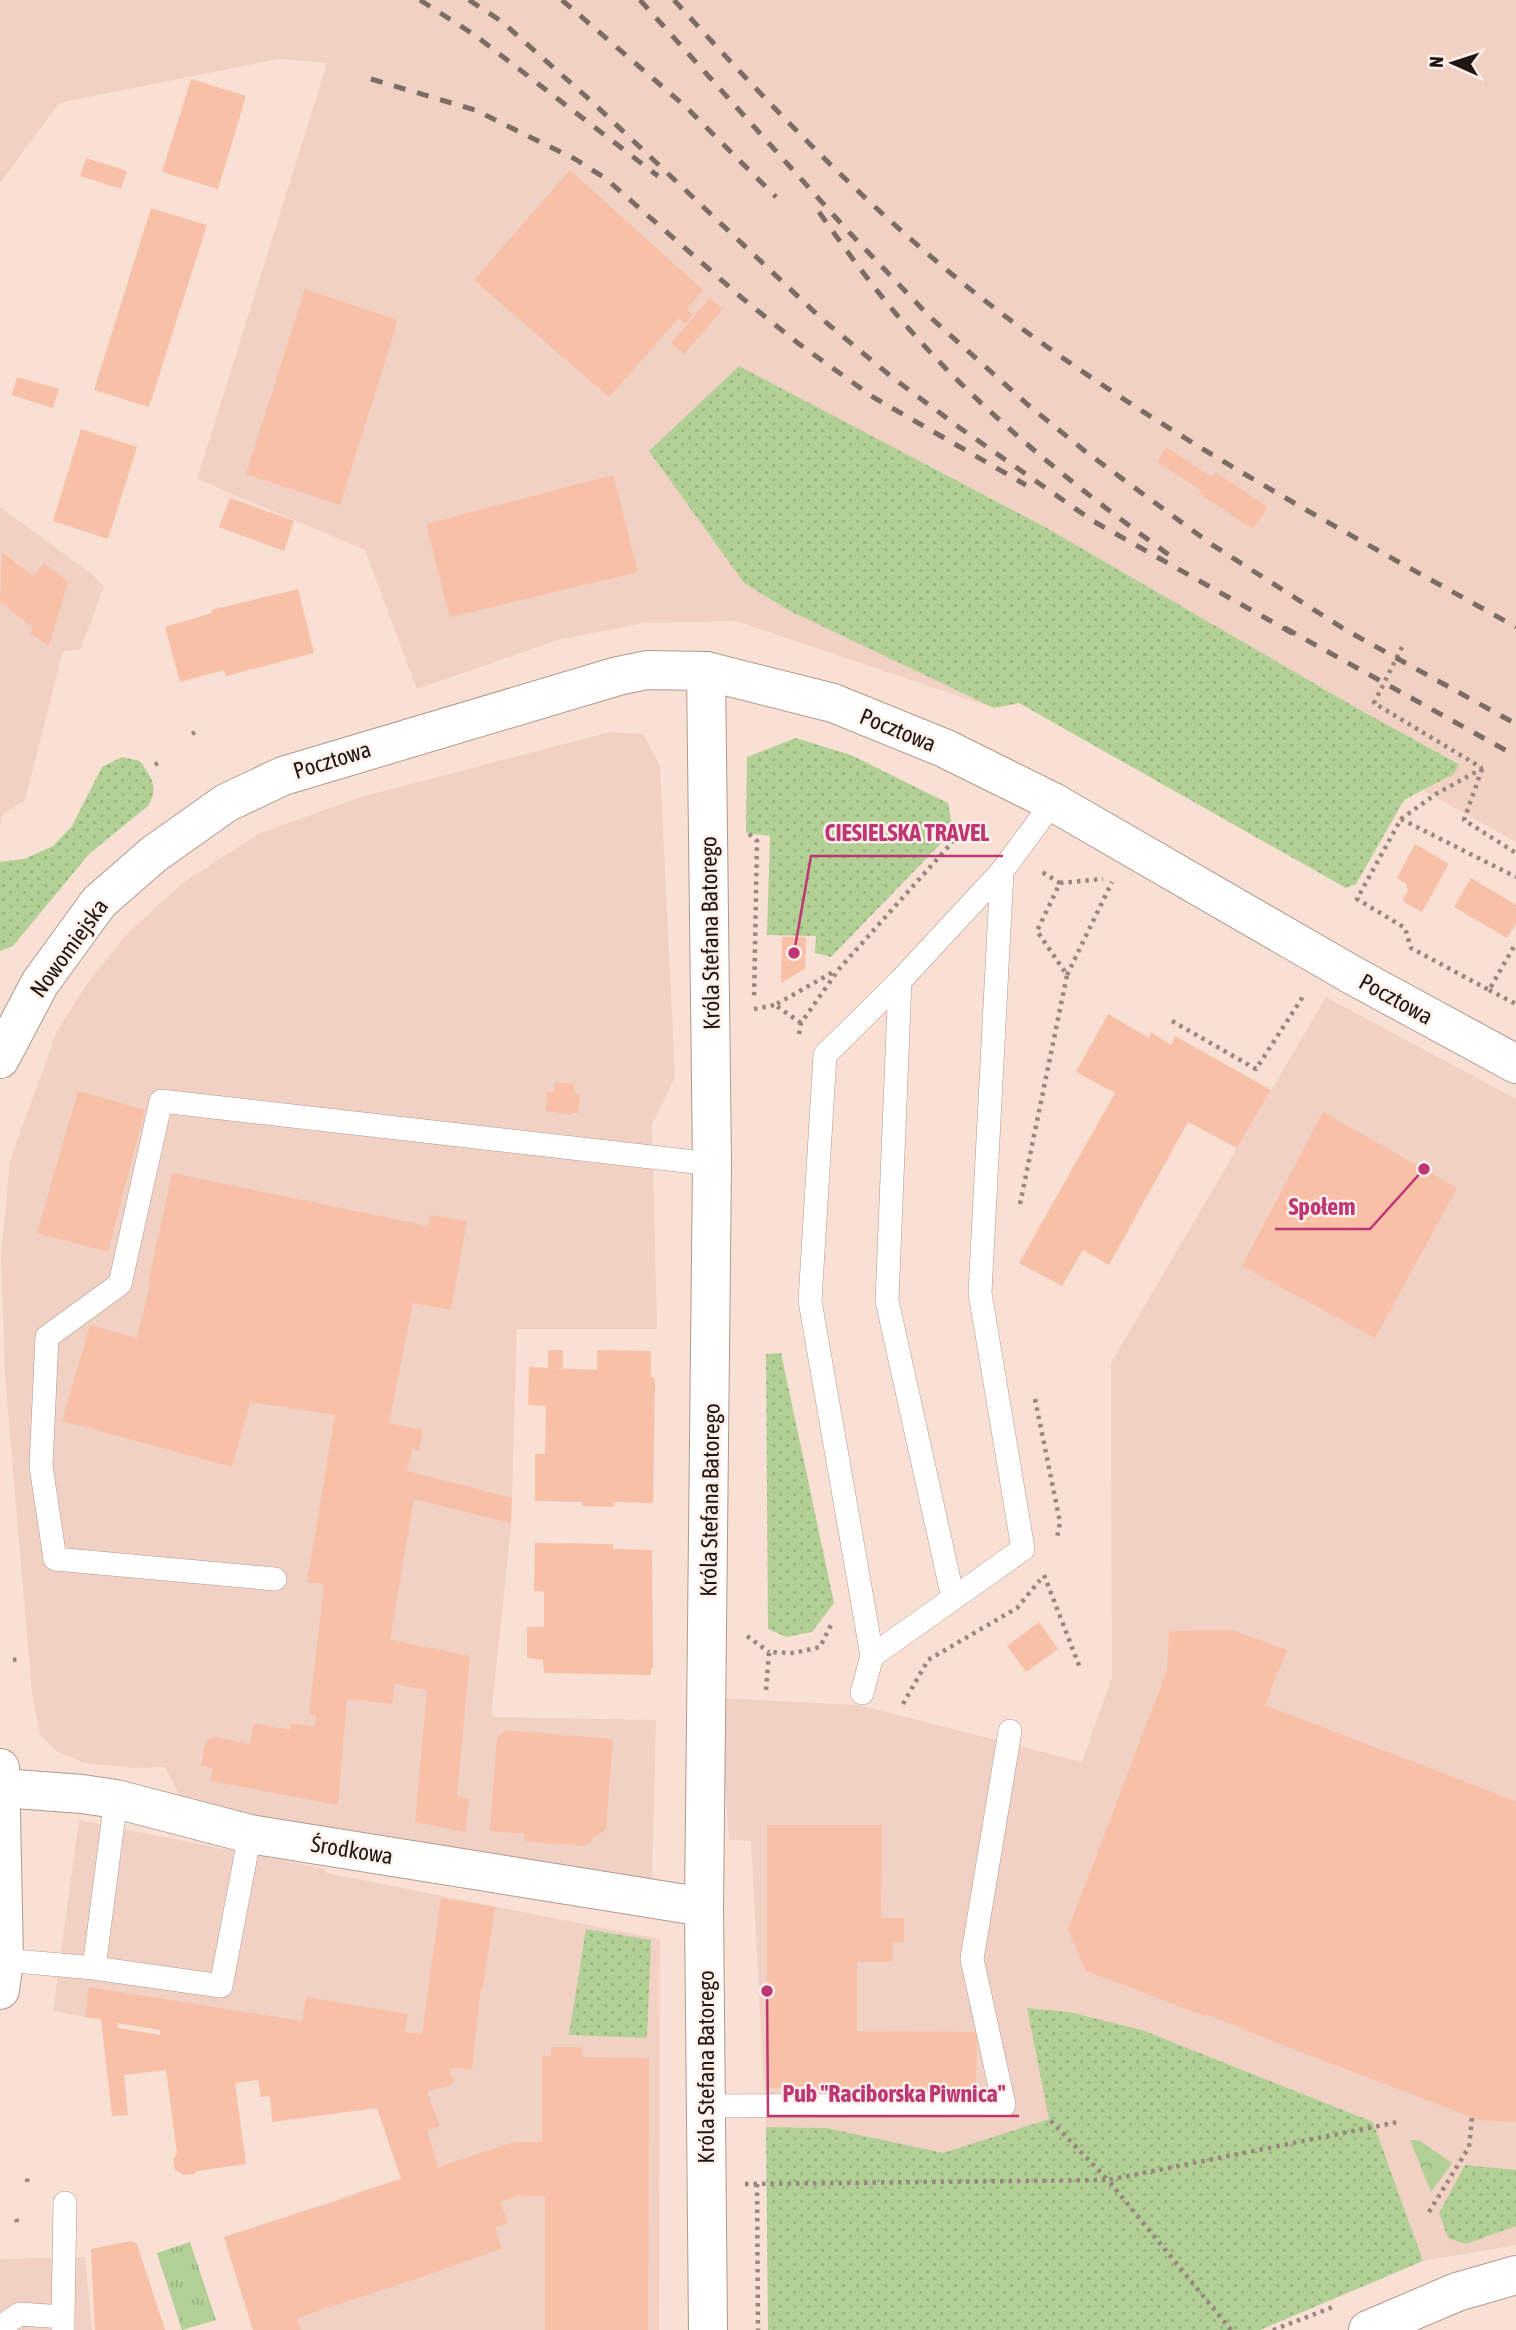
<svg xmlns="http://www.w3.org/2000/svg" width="1516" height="2330" viewBox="0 0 1516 2330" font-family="'Asap Condensed',sans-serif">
	<defs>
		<pattern id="grass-dots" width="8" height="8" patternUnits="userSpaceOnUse" patternTransform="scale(1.75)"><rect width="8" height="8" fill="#b2d096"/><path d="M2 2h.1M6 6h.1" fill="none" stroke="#99b280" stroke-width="1.8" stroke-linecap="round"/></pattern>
		<pattern id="forest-crowns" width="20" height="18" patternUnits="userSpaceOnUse" patternTransform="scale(1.75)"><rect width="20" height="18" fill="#b2d096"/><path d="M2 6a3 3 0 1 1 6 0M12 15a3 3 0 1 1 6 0" fill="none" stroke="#99b280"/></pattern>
		<pattern id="park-tufts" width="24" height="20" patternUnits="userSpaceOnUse" patternTransform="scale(1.75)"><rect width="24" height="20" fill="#b2d096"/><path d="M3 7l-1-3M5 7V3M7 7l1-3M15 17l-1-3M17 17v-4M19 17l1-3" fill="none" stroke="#99b280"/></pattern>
	</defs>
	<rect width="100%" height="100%" fill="#f9e0d5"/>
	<path fill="#f1d1c3" d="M0 0H1516V842L1424 791 1453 774 1459 763 1355 707 1045 527 739 366 649 451 744 583 788 610 994 708 736 621 644 623 558 640 417 689 365 550 197 479 327 63 279 59 59 103 0 183Z
		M0 507 93 575 104 587 80 650 63 651 25 800 3 814 0 824Z
		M610 732 643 734 660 766 675 1077 652 1124 657 1329H517L511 1527 491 1717 656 1720 652 1881 188 1812 165 1767 132 1768 85 1763 56 1751 40 1735 32 1694 5 1376 1 1257 10 1160 57 1031 87 984 124 937 180 885 258 834 361 797Z
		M1326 997 1516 1099V2245L1423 2261 1373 2122 1142 2030 1069 2012 1027 2008 1049 2119 943 2154 827 2128 766 2127 751 1841 729 1840 719 1698 859 1705 1082 1762 1112 1677 1111 1363Z
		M79 1820 325 1869 326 1873 660 1939 659 2330H301L297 2318 253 2330 224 2237 402 2178 377 2108 207 2039 53 2011Z
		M85 2257 92 2330H0V2259Z"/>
	<path fill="url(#grass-dots)" d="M739 366 1045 527 1355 707 1459 764 1454 774 1404 800 1356 884 1346 888 1019 703 994 708 788 610 744 583 649 451Z
		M796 738 851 755 948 803 953 831 831 957 815 953 816 936 767 935 770 836 746 833 747 757Z
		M122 757 140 761C151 778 160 786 148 806L89 854 13 946 0 951V862L24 859 53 846 72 826 102 767Z
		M781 1353 834 1603 812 1632 786 1637 768 1629 766 1354Z
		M586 1929 651 1940 647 2038 569 2035Z
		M1027 2008 1069 2012 1142 2030 1373 2122 1423 2261 1260 2330H768L766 2127 827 2128 943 2153 1049 2119Z
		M1465 2165 1516 2170V2226L1466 2244 1448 2238 1439 2213Z"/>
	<path fill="url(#forest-crowns)" d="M1410 2140 1420 2141 1452 2163 1431 2192Z"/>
	<path fill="url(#park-tufts)" d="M190 2242 216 2320 182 2330 157 2253Z"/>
	<path fill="#f7c0a7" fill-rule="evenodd" d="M191 79 246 96 218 189 162 172Z
		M86 158 127 171 121 189 80 176Z
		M570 170 703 290 687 309 693 315 685 324 679 318 609 397 474 280Z
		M151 208 207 225 149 407 94 390Z
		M305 289 398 320 340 505 246 474Z
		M710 298 723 309 684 354 671 343Z
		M17 377 59 389 53 408 12 395Z
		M81 429 137 447 108 539 53 521Z
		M1166 447 1212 477 1215 472 1268 507 1253 529 1200 494 1202 491 1157 462Z
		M613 475 638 572 450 617 426 524Z
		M230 498 294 521 284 551 219 527Z
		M2 553 34 576 44 563 68 582 49 646 30 633 33 628 0 602Z
		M298 589 314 653 226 676 224 670 180 682 165 627 212 613 211 610Z
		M1415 844 1449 864 1422 912 1404 902 1403 899 1408 891 1406 884 1397 878Z
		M1471 878 1516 905V924L1507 938 1454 907Z
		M782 937H806L805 969 781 983Z
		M1108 1014 1149 1038 1151 1032 1171 1045 1175 1036 1271 1090 1237 1148 1188 1122 1109 1265 1083 1250 1062 1286 1019 1263 1115 1093 1076 1072Z
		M555 1082 574 1084V1093L580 1094 578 1113H572V1115L546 1111 547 1091 554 1092Z
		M78 1091 145 1110 108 1252 37 1233Z
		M1323 1112 1457 1188 1375 1338 1242 1266Z
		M172 1173 428 1226 430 1215 467 1221 451 1310 413 1303 389 1423 423 1430 419 1451 412 1448 407 1471 512 1498 511 1523 414 1499 390 1640 470 1656 457 1796 469 1799 465 1832 415 1822 427 1690 395 1684 392 1704 347 1699 338 1805 211 1781 213 1768 201 1766 206 1742 215 1737 250 1744 254 1723 290 1730 291 1723 315 1727 316 1716 309 1714 324 1584 307 1582 335 1415 250 1402 232 1467 62 1421 90 1325 137 1338 150 1285 148 1284Z
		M548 1350H563V1368H548Z
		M597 1350 651 1351V1377H654L655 1384 653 1503 614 1502 613 1507 582 1506V1502L535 1501V1454H545L546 1406 528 1405 529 1367 597 1370Z
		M535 1543 613 1544V1549L652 1550 653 1668H651V1675L544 1673 543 1660 527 1658V1627H544V1592L534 1591Z
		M1039 1622 1058 1649 1026 1672 1007 1646Z
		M1233 1630 1287 1650 1265 1705 1516 1801V2122L1479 2120 1246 2031V2030L1206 2014 1205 2016 1086 1971 1068 1930 1167 1670 1169 1631Z
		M506 1730 613 1739 606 1829 584 1846 524 1841 525 1834 490 1831 497 1738Z
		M767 1825H882L881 1918H904V1942L892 1943 893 1962H857V2031L977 2032 976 2090 767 2088Z
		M441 1898 495 1907 483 1987H481L472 2070 451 2068 450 2073 454 2081 452 2085 427 2091 440 2126 427 2131 438 2167 514 2142H542V2056H551V2047H583L582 2057 649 2058 648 2330H545V2197L519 2196 500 2202 508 2223 495 2227 502 2248 431 2274 297 2318 301 2330H253L224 2237 353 2196 355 2194 401 2179 377 2108 272 2122 270 2096 261 2097 258 2080 235 2083 246 2164 197 2171 194 2174 184 2175 175 2170 173 2159 177 2154 166 2070 124 2075 128 2115 112 2116 101 2019 85 2017 89 1987 302 2021 306 1997 408 2014 405 2032 422 2034ZM117 2023 160 2030V2035L118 2028Z
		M131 2241 137 2244 165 2330H95L91 2249Z"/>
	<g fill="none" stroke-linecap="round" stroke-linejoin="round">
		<defs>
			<path id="service" d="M275 1579 55 1559 41 1466 47 1337 120 1284 161 1101 712 1164
				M953 1598 887 1301 900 981 1002 871 1053 802
				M872 1656 810 1301 825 1055 900 981
				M862 1693 872 1656 1023 1549 980 1293 1002 871
				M4 1960 94 1968 221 1986 250 1834
				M94 1968 116 1799
				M706 2106 1004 2105 972 1959 1010 1731
				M63 2317 65 2203
				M0 2327 20 2314 63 2317V2330"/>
			<path id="minor" d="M706 671 712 1164 704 1907 708 2330
				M2 1788 82 1794 116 1799 250 1834 704 1907
				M1368 2330 1457 2292 1516 2275"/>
			<path id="secondary" d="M0 1059 40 983 99 902 154 854 226 803 283 776 618 676 647 670 706 671 833 703 944 748 1053 802 1354 976 1516 1064
				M0 1768 4 1960 0 1990"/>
		</defs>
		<use href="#service" stroke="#b0998f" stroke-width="24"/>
		<use href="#minor" stroke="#b0998f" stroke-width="40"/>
		<use href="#secondary" stroke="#b0998f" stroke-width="40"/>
		<path stroke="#99877f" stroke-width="4.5" stroke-dasharray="3.5 5" stroke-linecap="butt" d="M1402 647 1374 703 1482 768
			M192 734 198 730
			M155 765 160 761
			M1483 768 1436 794 1401 819 1357 899 1405 928 1411 948 1489 990 1516 943
			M1482 769 1464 820 1516 853
			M1401 819 1516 877
			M749 834 757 841 754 1000
			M1060 883 1103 879
			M1067 975 1112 882
			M1489 990 1516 1004
			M754 1009 775 1005
			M1172 1021 1256 1069 1304 995
			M801 1023 775 1005 835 971
			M799 1034 801 1023 839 969 964 829 985 840
			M1020 1204 1067 975 1037 931 1060 883 1042 872
			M1035 1399 1060 1522 1057 1538
			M1044 1575 1080 1668
			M747 1636 769 1652
			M13 1660 20 1659
			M766 1690 769 1652 794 1653 820 1647 831 1625
			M903 1704 928 1660 1017 1608 1040 1580
			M27 2182 28 2175
			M745 2184 1108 2180 1050 2120
			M757 2184 758 2330
			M1429 2212 1469 2147 1472 2117
			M16 2219 19 2226
			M1231 2330 1108 2180 1398 2122
			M1273 2330 1333 2307"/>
		<use href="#service" stroke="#fff" stroke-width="23"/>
		<use href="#minor" stroke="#fff" stroke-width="38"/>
		<use href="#secondary" stroke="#fff" stroke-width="38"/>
		<path stroke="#7b6c65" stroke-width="5" stroke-dasharray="12 12" stroke-linecap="butt" d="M420 0 476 36 658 176
			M469 0 501 21 590 100 823 320 893 378 960 428 1093 521 1292 633
			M562 0 686 107 776 197
			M640 0 847 230 929 316 1027 404 1086 452 1211 544 1344 629 1516 724
			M674 0C781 118 891 233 1021 328 1176 442 1347 533 1516 627
			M371 79 475 110 575 159 605 178 742 298 799 344 873 397 1026 485
			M819 212C848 253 877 293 910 330 987 417 1079 490 1172 557
			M1285 628 1516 756"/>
	</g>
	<g text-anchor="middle" stroke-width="5" stroke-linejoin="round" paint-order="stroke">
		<g font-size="23" fill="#1f1713" stroke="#fff0e9">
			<text transform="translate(898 730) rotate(22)" y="8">Pocztowa</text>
			<text transform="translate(332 760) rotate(-17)" y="8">Pocztowa</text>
			<text transform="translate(710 933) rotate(-91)" y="8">Króla Stefana Batorego</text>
			<text transform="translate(69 948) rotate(-54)" y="8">Nowomiejska</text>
			<text transform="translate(1396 999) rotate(29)" y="8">Pocztowa</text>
			<text transform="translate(710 1500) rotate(-89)" y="8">Króla Stefana Batorego</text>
			<text transform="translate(352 1850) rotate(9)" y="8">Środkowa</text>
			<text transform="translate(706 2067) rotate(-90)" y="8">Króla Stefana Batorego</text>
		</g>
	</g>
	<path fill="none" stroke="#be3674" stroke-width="2.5" d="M794 953L811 856H1003M1424 1169L1370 1229H1275M767 1991L768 2116H1019"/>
	<g fill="#be3674" stroke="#fff0e9" stroke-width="2.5">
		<circle cx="794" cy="953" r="7"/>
		<circle cx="1424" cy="1169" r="7"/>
		<circle cx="767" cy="1991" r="7"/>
	</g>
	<g font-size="24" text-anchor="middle" font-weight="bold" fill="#be3674" stroke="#fff0e9" stroke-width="5" stroke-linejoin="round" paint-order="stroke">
		<text x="907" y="841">CIESIELSKA TRAVEL</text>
		<text x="1322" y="1215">Społem</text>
		<text x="894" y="2102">Pub "Raciborska Piwnica"</text>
	</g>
	<g transform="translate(1453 63) rotate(273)" stroke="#fff0e9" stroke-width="5" paint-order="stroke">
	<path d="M0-5L12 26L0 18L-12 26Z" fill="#1f1713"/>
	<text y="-10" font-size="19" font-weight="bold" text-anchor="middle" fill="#1f1713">N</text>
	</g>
</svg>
